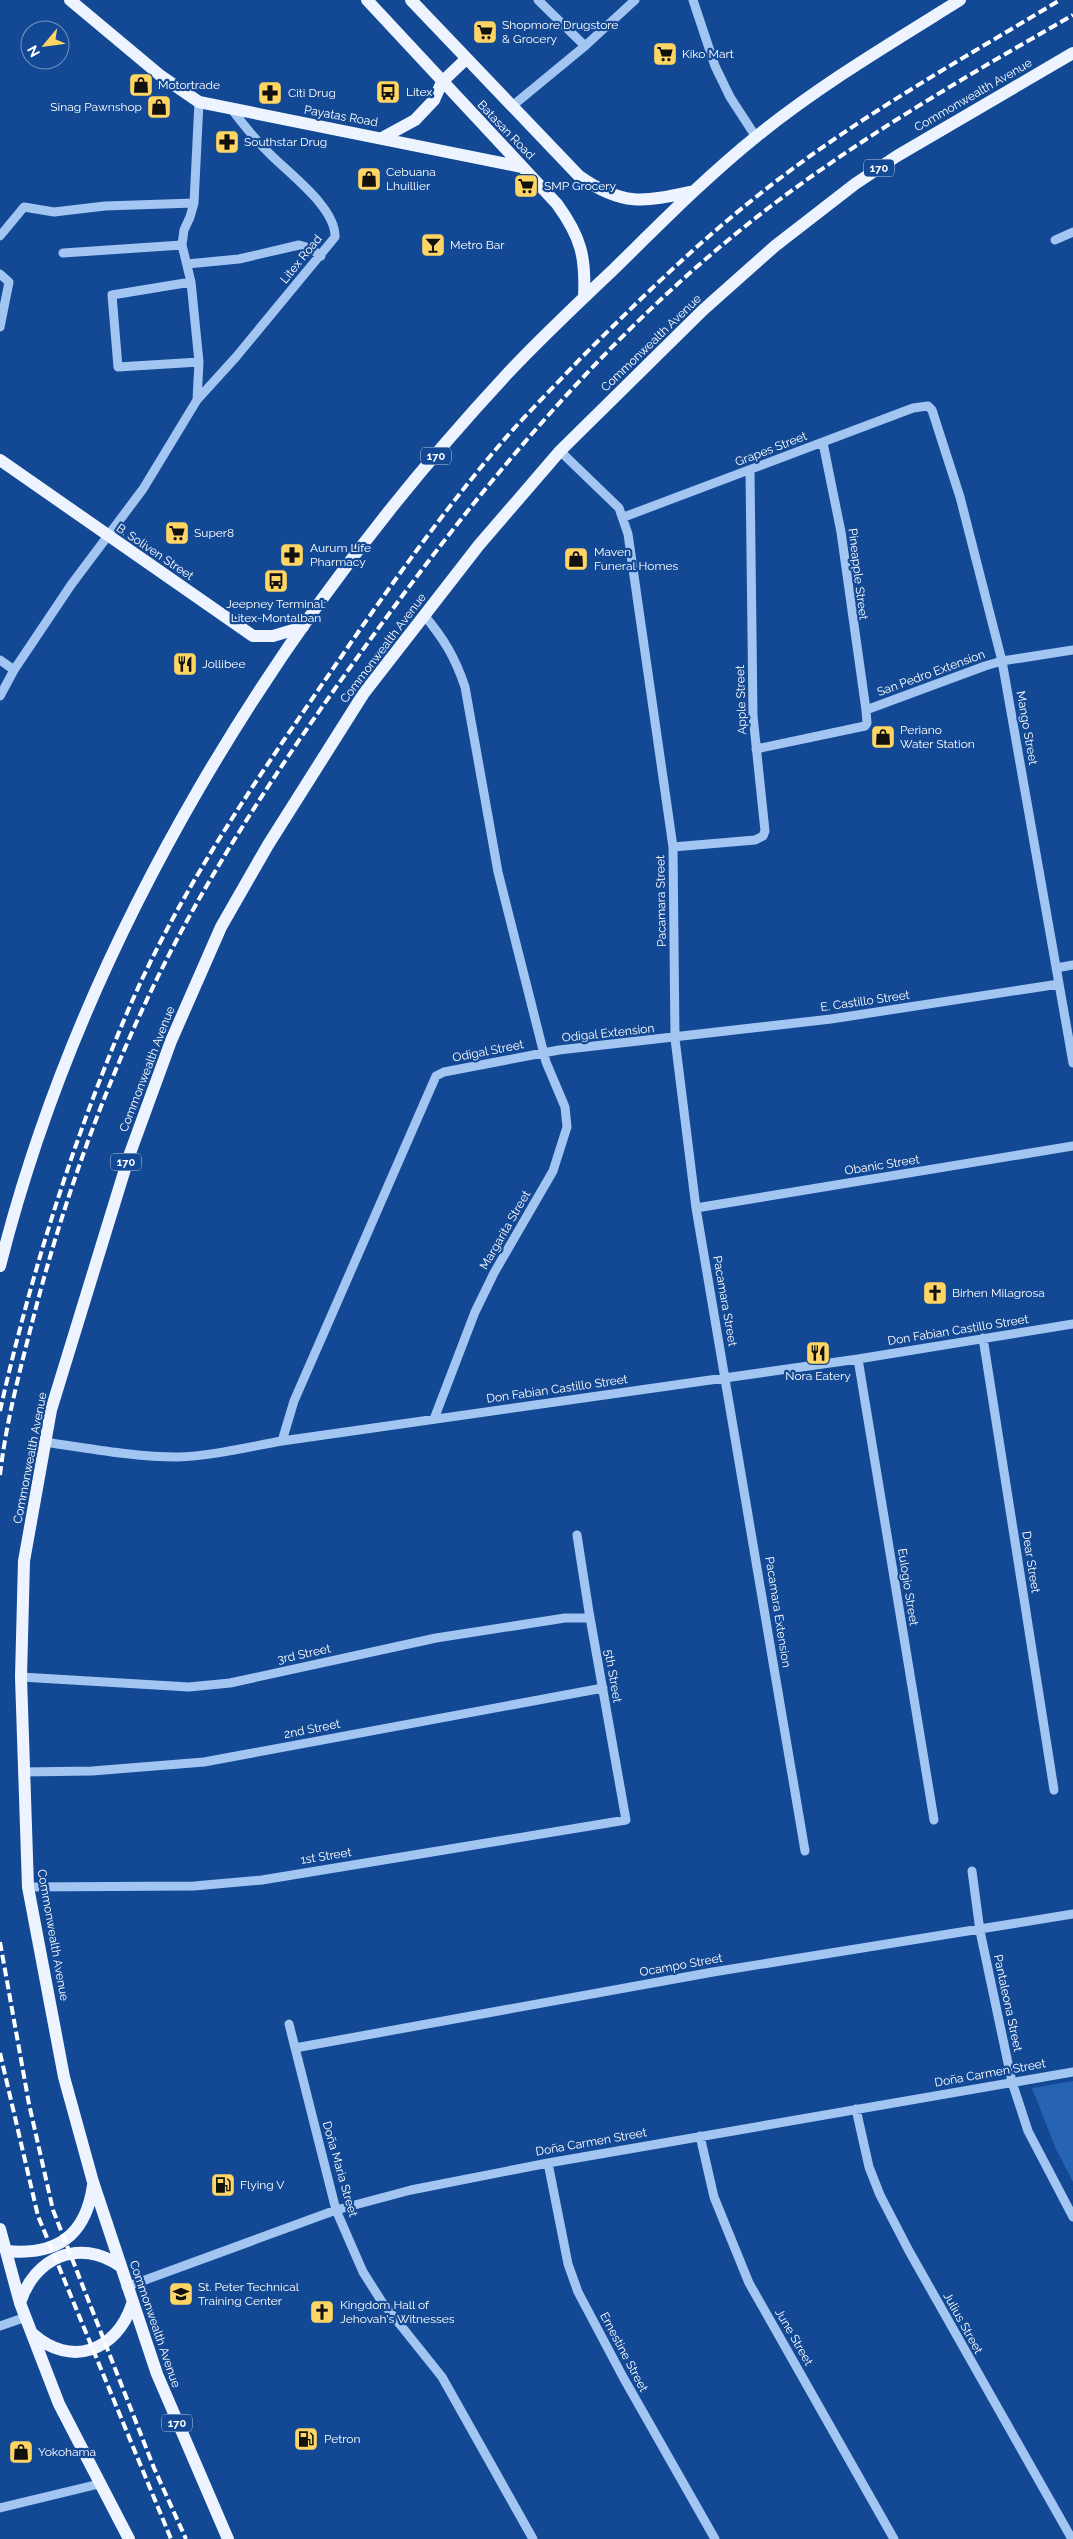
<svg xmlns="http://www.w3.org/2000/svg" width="1073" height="2539" viewBox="0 0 1073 2539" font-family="Raleway,sans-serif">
	<rect width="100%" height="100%" fill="#134994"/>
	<path fill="#2663b3" d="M1073 2081V2182L1056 2149 1032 2088Z"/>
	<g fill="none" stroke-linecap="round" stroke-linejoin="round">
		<path stroke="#a2c5f2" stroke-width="9" d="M538 0 585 46
			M693 0 715 66 730 97 756 137
			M511 107 585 46 635 0
			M0 236 24 207 54 212 105 206 194 203
			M1055 240 1073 232
			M63 253 182 245
			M187 264 239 259 299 245 310 248 321 256
			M0 274 9 282 0 327
			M191 282 112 295 118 367 199 362
			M197 400 236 357 335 237C336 206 285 171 265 149 253 137 243 124 233 111
			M823 443 841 532 866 710
			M560 451 619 508 628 534 673 847 675 1039 696 1208 805 1851
			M624 517 913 408 928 406 932 410 960 497 1002 661 1073 1063
			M424 615C444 639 455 657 465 687L498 872 546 1062 565 1107 567 1127 553 1171 494 1273 475 1312 434 1419
			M0 660 14 670
			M0 696 14 670 71 585 143 489 197 400 199 362 191 282 182 245 184 230 190 217 194 203 199 102
			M756 749 865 726 867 723 866 710 985 666 1002 661 1073 650
			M673 847 755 840 763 836 765 831 753 716 750 471
			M1056 968 1073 965
			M696 1208 1073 1146
			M983 1338 1054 1790
			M858 1359 934 1820
			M282 1441 294 1401 436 1076 444 1072 559 1050 831 1019 1059 984
			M44 1442C88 1448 133 1457 177 1457 212 1456 248 1447 282 1441L858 1359 1073 1324
			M21 1677 189 1687 230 1683 436 1638 565 1618H590
			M23 1772 92 1771 204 1762 603 1688
			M972 1871 980 1931 1012 2082 1028 2131 1073 2217
			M28 1887 194 1886 262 1880 626 1820 589 1612 577 1535
			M289 2024 336 2210 363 2272 382 2302 442 2377 533 2539
			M295 2048 713 1972 1073 1914
			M856 2109 869 2167 880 2195 909 2251 1072 2539
			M700 2136 714 2197 749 2283 894 2539
			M548 2163 568 2264 578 2292 623 2377 715 2539
			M126 2287 336 2210 411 2190 548 2163 1073 2072
			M0 2326 26 2317
			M0 2508 99 2484"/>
		<path stroke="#edf4ff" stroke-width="12" d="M70 0 161 76 199 102 522 167
			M367 0 557 204C581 237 586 257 584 297
			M411 0 579 176C623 207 644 202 694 191
			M382 138 415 120 434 100 442 82 466 59
			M0 460 253 636H273L303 627
			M0 1266C83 937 278 620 508 373 542 337 577 304 613 270 660 224 706 177 757 136 820 85 891 43 960 0
			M0 2229 20 2303 59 2404 129 2539
			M7 2251C57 2256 86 2235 93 2185
			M20 2303C34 2258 79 2237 120 2266
			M33 2334C71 2368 117 2351 132 2304
			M228 2539 157 2374 93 2182 64 2077 28 1887 21 1677 24 1561 51 1410 129 1156 171 1041 221 927 268 845 364 693 479 545 560 451 703 310 775 246 855 184 897 156 1073 53"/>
		<path stroke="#fff" stroke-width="4" stroke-dasharray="9 4" stroke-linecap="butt" d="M0 1411C30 1277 71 1147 124 1020 171 907 239 805 308 705 367 619 426 533 492 454 519 421 550 391 579 360 637 302 696 244 761 193 854 119 959 61 1060 0
			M0 1475C6 1422 20 1370 33 1319 69 1178 123 1035 194 908 248 812 311 721 375 633 489 476 616 324 771 206 866 134 970 74 1073 15
			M0 1942 29 2104 53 2210 154 2468 186 2539
			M0 2053 38 2216 171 2539"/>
	</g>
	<defs>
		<symbol id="supermarket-square" viewBox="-11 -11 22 22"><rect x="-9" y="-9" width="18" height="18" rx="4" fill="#ffd563" stroke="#134994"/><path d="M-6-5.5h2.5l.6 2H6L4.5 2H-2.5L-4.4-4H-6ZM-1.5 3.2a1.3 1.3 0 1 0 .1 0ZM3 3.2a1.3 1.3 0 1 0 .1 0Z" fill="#111"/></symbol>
		<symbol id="shop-square" viewBox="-11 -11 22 22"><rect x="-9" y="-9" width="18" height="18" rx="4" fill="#ffd563" stroke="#134994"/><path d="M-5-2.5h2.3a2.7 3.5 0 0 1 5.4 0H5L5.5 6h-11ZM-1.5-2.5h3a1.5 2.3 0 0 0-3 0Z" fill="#111"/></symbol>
		<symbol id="bus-square" viewBox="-11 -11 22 22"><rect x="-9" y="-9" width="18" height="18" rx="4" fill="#ffd563" stroke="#134994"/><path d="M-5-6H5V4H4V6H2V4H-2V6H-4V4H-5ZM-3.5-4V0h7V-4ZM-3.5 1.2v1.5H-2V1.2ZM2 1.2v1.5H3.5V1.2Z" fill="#111"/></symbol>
		<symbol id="pharmacy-square" viewBox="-11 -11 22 22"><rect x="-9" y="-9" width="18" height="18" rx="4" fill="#ffd563" stroke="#134994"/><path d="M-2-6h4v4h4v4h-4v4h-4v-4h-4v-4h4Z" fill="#111"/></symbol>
		<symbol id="bar-square" viewBox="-11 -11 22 22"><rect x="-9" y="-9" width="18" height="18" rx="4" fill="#ffd563" stroke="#134994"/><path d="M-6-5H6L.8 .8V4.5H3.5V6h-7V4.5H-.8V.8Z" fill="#111"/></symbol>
		<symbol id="restaurant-square" viewBox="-11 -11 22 22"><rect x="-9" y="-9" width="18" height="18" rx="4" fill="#ffd563" stroke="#134994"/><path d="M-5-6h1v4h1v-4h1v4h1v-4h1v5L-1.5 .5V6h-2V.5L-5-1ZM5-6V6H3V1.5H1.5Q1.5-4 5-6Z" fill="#111"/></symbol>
		<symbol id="church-square" viewBox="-11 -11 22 22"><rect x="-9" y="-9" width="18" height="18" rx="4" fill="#ffd563" stroke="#134994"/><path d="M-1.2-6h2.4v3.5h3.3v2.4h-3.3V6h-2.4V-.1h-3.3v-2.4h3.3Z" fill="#111"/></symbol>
		<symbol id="fuel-square" viewBox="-11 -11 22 22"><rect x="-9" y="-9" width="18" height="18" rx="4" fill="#ffd563" stroke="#134994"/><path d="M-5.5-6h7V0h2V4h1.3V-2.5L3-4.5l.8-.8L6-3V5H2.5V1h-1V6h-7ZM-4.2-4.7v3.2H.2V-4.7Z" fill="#111"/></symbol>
		<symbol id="school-square" viewBox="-11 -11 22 22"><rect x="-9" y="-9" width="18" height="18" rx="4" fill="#ffd563" stroke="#134994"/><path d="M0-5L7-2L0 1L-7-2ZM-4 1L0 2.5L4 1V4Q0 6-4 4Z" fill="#111"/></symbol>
	</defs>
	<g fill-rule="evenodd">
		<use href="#supermarket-square" x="471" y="18" width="28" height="28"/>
		<use href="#supermarket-square" x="651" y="40" width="28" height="28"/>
		<use href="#shop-square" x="127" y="71" width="28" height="28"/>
		<use href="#bus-square" x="374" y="78" width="28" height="28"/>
		<use href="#pharmacy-square" x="256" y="79" width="28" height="28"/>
		<use href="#shop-square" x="145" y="93" width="28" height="28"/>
		<use href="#pharmacy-square" x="213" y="128" width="28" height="28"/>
		<use href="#shop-square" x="355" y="165" width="28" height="28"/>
		<use href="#supermarket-square" x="512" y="172" width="28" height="28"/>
		<use href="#bar-square" x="419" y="231" width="28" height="28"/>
		<use href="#supermarket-square" x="163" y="519" width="28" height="28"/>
		<use href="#pharmacy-square" x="278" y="541" width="28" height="28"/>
		<use href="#shop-square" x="562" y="545" width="28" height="28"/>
		<use href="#bus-square" x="262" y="567" width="28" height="28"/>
		<use href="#restaurant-square" x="171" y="650" width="28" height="28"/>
		<use href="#shop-square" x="869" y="723" width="28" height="28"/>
		<use href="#church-square" x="921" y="1279" width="28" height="28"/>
		<use href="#restaurant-square" x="804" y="1339" width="28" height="28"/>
		<use href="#fuel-square" x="209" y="2171" width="28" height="28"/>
		<use href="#school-square" x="167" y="2280" width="28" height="28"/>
		<use href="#church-square" x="308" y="2298" width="28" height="28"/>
		<use href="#fuel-square" x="292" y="2425" width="28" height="28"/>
		<use href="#shop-square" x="7" y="2438" width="28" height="28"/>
	</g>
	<g text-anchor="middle" stroke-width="4.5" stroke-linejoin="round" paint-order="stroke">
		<g fill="#134994" stroke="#b8c8df" stroke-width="1">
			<rect x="864" y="159.5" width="30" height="17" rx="4"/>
			<rect x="421" y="447.5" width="30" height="17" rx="4"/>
			<rect x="111" y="1153.5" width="30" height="17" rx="4"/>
			<rect x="162" y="2414.5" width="30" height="17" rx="4"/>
		</g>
		<g font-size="11" font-weight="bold" fill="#fff">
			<text x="879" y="172">170</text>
			<text x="436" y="460">170</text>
			<text x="126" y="1166">170</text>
			<text x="177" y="2427">170</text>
		</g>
		<g font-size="12" fill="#fff" stroke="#134994" text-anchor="start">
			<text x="502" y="29">Shopmore Drugstore<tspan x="502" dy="14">&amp; Grocery</tspan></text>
			<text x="682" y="58">Kiko Mart</text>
			<text x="158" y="89">Motortrade</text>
			<text x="406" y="96">Litex</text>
			<text x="288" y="97">Citi Drug</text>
			<text x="142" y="111" text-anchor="end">Sinag Pawnshop</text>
			<text x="244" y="146">Southstar Drug</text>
			<text x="386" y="176">Cebuana<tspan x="386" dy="14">Lhuillier</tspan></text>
			<text x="544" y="190">SMP Grocery</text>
			<text x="450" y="249">Metro Bar</text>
			<text x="194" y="537">Super8</text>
			<text x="310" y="552">Aurum Life<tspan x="310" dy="14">Pharmacy</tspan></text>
			<text x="594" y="556">Maven<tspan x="594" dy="14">Funeral Homes</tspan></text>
			<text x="276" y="608" text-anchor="middle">Jeepney Terminal:<tspan x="276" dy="14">Litex-Montalban</tspan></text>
			<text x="202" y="668">Jollibee</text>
			<text x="900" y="734">Periano<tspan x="900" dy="14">Water Station</tspan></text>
			<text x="952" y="1297">Birhen Milagrosa</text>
			<text x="818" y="1380" text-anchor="middle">Nora Eatery</text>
			<text x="240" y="2189">Flying V</text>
			<text x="198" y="2291">St. Peter Technical<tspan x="198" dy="14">Training Center</tspan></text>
			<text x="340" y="2309">Kingdom Hall of<tspan x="340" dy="14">Jehovah's Witnesses</tspan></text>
			<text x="324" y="2443">Petron</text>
			<text x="38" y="2456">Yokohama</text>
		</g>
		<g font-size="12" fill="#fff" stroke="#134994">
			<text transform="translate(973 95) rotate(-30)" y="4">Commonwealth Avenue</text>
			<text transform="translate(341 116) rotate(10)" y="4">Payatas Road</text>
			<text transform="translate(506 130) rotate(46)" y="4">Batasan Road</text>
			<text transform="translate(301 259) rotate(-51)" y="4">Litex Road</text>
			<text transform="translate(651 343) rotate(-44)" y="4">Commonwealth Avenue</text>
			<text transform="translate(771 449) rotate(-21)" y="4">Grapes Street</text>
			<text transform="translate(155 552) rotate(34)" y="4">B. Soliven Street</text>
			<text transform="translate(858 574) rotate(83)" y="4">Pineapple Street</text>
			<text transform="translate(383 648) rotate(-53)" y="4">Commonwealth Avenue</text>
			<text transform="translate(931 673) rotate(-20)" y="4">San Pedro Extension</text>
			<text transform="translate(741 700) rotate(-92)" y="4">Apple Street</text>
			<text transform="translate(1027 728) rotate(80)" y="4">Mango Street</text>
			<text transform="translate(661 901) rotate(-91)" y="4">Pacamara Street</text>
			<text transform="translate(865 1001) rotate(-8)" y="4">E. Castillo Street</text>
			<text transform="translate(608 1033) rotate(-6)" y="4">Odigal Extension</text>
			<text transform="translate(488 1051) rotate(-11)" y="4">Odigal Street</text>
			<text transform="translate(147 1069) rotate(-69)" y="4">Commonwealth Avenue</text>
			<text transform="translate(882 1165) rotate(-9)" y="4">Obanic Street</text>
			<text transform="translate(505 1230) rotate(-60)" y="4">Margarita Street</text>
			<text transform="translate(725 1301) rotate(80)" y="4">Pacamara Street</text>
			<text transform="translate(958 1330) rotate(-9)" y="4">Don Fabian Castillo Street</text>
			<text transform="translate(557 1389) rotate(-8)" y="4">Don Fabian Castillo Street</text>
			<text transform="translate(30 1458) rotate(-79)" y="4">Commonwealth Avenue</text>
			<text transform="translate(1031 1562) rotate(81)" y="4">Dear Street</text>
			<text transform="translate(908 1587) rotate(81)" y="4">Eulogio Street</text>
			<text transform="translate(778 1612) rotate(81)" y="4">Pacamara Extension</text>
			<text transform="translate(304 1654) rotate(-12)" y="4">3rd Street</text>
			<text transform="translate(613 1676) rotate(80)" y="4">5th Street</text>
			<text transform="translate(312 1729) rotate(-11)" y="4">2nd Street</text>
			<text transform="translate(326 1856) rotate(-9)" y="4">1st Street</text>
			<text transform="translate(53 1935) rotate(80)" y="4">Commonwealth Avenue</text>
			<text transform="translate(681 1965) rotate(-10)" y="4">Ocampo Street</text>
			<text transform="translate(1008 2003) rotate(78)" y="4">Pantaleona Street</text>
			<text transform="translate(990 2073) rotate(-10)" y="4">Doña Carmen Street</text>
			<text transform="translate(591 2142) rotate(-10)" y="4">Doña Carmen Street</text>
			<text transform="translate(340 2169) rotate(74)" y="4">Doña Maria Street</text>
			<text transform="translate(963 2323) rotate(61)" y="4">Julius Street</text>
			<text transform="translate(155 2324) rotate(71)" y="4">Commonwealth Avenue</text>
			<text transform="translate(794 2337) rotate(60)" y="4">June Street</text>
			<text transform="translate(624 2352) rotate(62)" y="4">Ernestine Street</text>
		</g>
	</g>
	<g transform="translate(45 45) rotate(241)"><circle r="24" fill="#134994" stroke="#7192bf"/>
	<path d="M0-4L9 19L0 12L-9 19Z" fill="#ffd563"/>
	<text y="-8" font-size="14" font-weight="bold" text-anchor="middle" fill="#ffffff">N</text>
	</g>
</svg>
